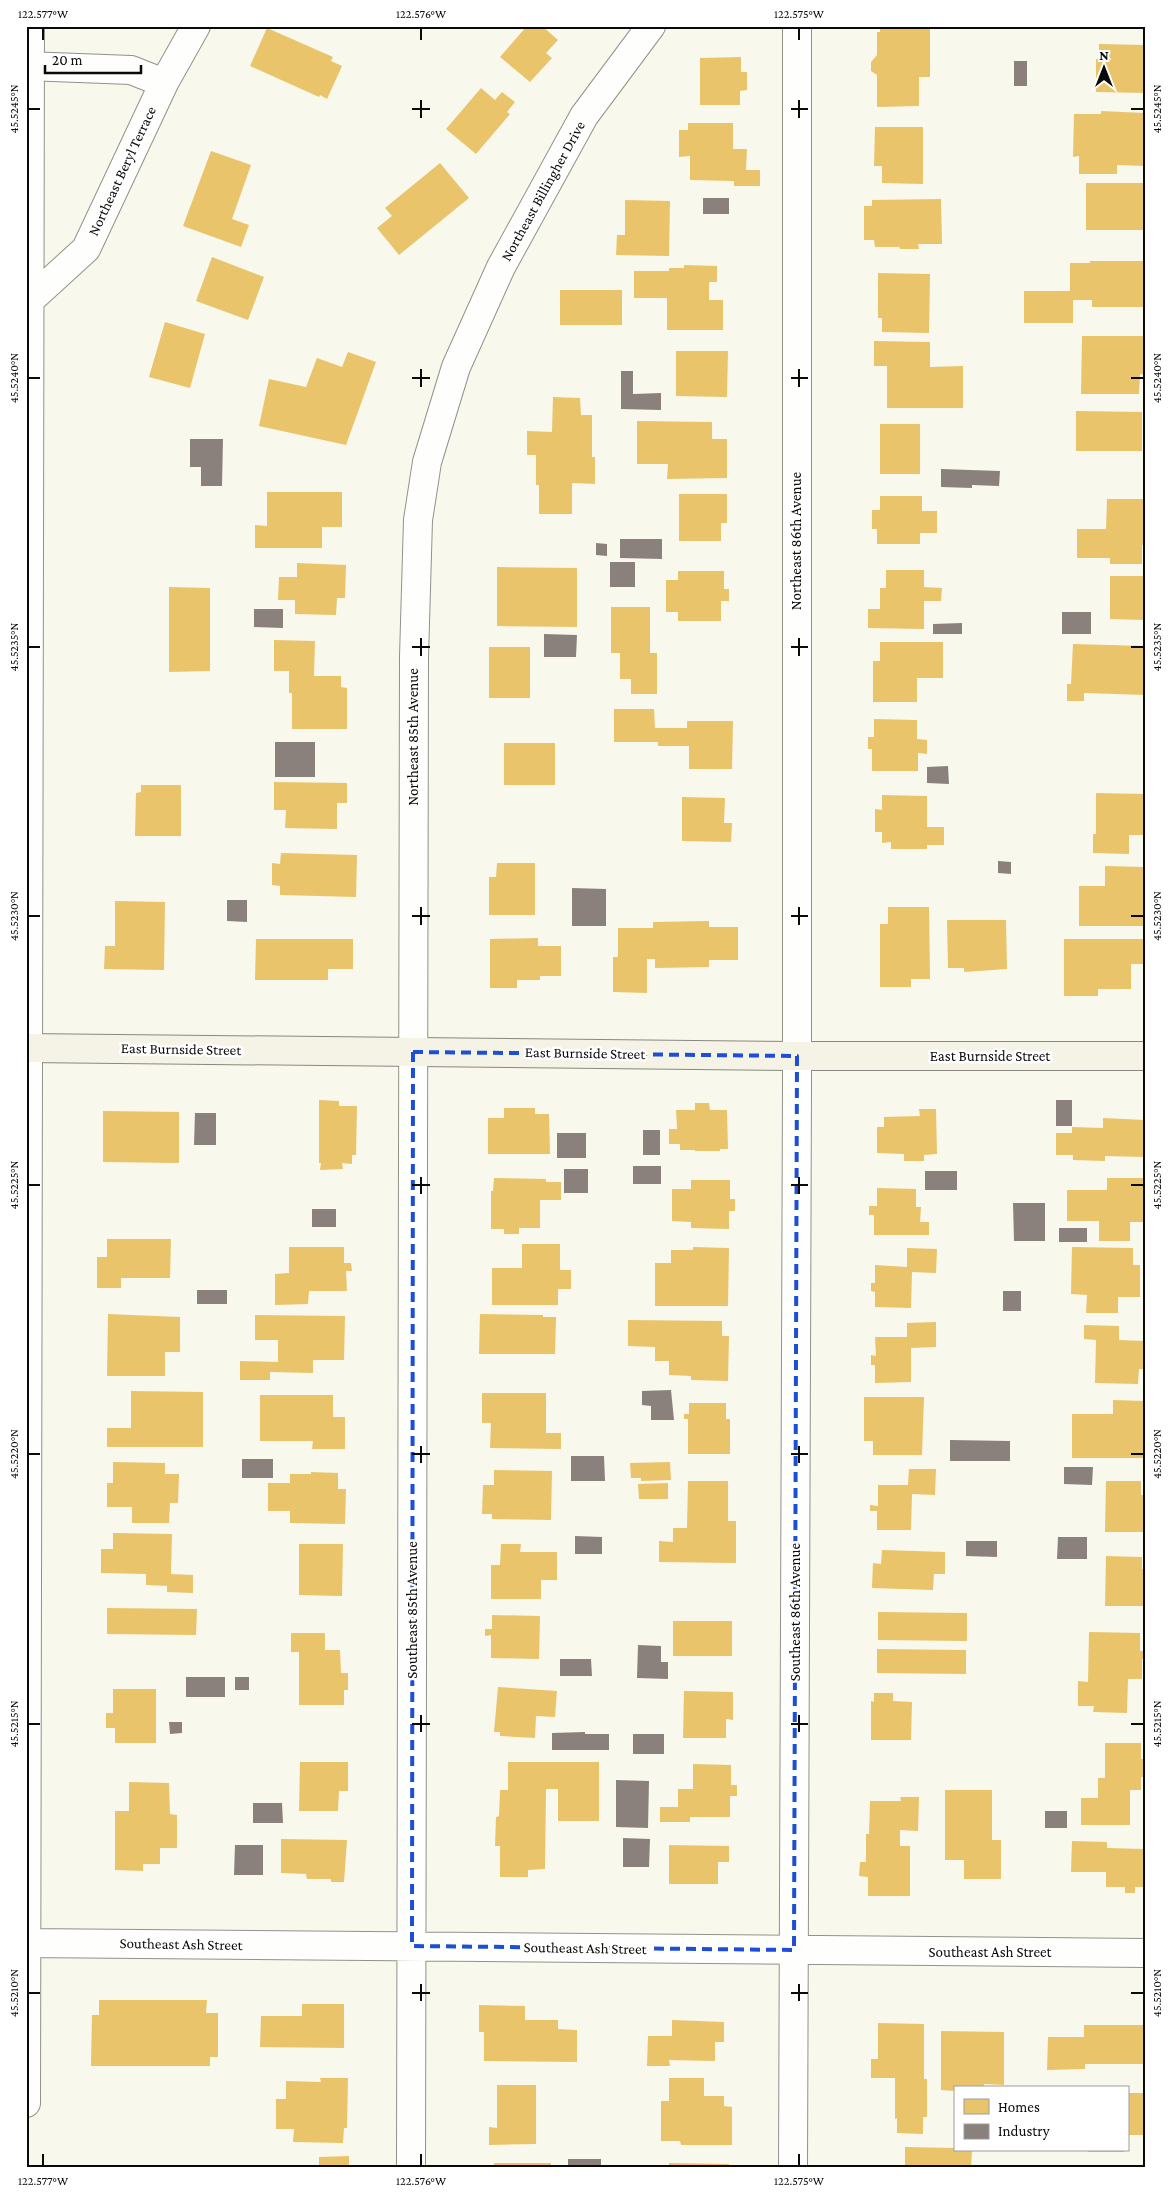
<svg xmlns="http://www.w3.org/2000/svg" width="1171" height="2194" viewBox="0 0 1171 2194" font-family="'Crimson Pro',serif">
	<rect width="100%" height="100%" fill="#f9f8ec"/>
	<path fill="#e9c46a" d="M527 26H542L558 40 546 53 552 58 530 82 500 57Z
		M880 26H930V77H919V106L877 107V75L871 71V62L877 55V32H880Z
		M267 28 333 57 331 61 342 66 327 99 320 95 319 97 250 66Z
		M1099 44 1145 45V93L1096 92V59H1099Z
		M741 57V72H747V90L740 91V105H700V58Z
		M481 88 495 100 502 92 515 102 507 112 510 114 476 154 446 129Z
		M1101 111 1144 113 1145 166 1117 165V174H1079V156L1073 157 1074 114H1101Z
		M688 123H733V149H747L746 170H760V186H734V181L690 180V156L679 157V130H688Z
		M875 127H923V184L882 183V166H874Z
		M211 151 251 165 232 219 249 225 241 247 183 226Z
		M440 163 469 198 399 255 377 228 392 216 385 208Z
		M1086 183H1145V230H1086Z
		M941 199 942 244H918L919 249H900L899 247H875L874 240H864V206H872V200Z
		M625 200 670 201 669 256 616 255 617 235H625Z
		M212 257 264 277 248 320 196 301Z
		M1090 261H1145V307H1092V300H1073V323H1024V291H1070V263H1090Z
		M684 265 717 266V282H709V300H723V330H667V298H634V271H669V268H684Z
		M878 273 930 274 929 333 882 332V318H878Z
		M560 290H622V325H560Z
		M165 322 205 334 190 388 149 377Z
		M1082 336H1145V375L1140 374 1139 394H1081Z
		M874 341 930 342V367L963 366V408H887V366H874Z
		M676 351H728L727 397 676 396Z
		M348 352 376 362 346 445 259 426 269 379 306 387 317 358 342 367Z
		M553 397 580 398 581 415H592V457H595V484L572 483V514H539V485H536V455H527V431L552 432Z
		M1076 411 1142 412V451H1076Z
		M637 421 712 422V439H727V478L667 479 668 464H637Z
		M880 424H920V474H880Z
		M267 492H342V527H322V548H255V525L267 526Z
		M679 494H727V523H721V541H679Z
		M880 496H922V511H937V533H920V544H877V529H872V510H880Z
		M1107 499H1145V545H1142V564H1110V558H1077V529H1106Z
		M297 563 346 565 345 598H337L336 615 295 614V600H278L279 577H297Z
		M497 567 577 568V627L497 626Z
		M886 570H924V587L942 588 941 601H924V629L868 628V609H880V588H886Z
		M678 571H724V589H729V601H721V621H678V612H666V580H678Z
		M1110 576H1145V620L1110 619Z
		M169 587 210 588V671L169 672Z
		M611 607H650V653H657V694H631V679H620V653H611Z
		M274 640 315 641 314 676H341V687L347 688V729H292V693H289V671H274Z
		M880 642H943V678H917V702H873V661H880Z
		M1073 644 1145 646V695L1084 693V701H1067V684H1071Z
		M489 647H530V698H489Z
		M614 709H654L655 728H687V721H733L732 769H689V746H658V742H614Z
		M874 719 917 720V739L927 740V754L918 753V771H872V749H868V737H874Z
		M504 743H555V785H504Z
		M274 782 347 783V803H337V829L285 828 286 810H274Z
		M141 785H181V836H135L136 793 141 792Z
		M1096 793 1145 794V835H1129V854L1093 853V834H1096Z
		M882 795 927 796V827H944V845H927V849H891V842L882 843V832H875V809L882 810Z
		M682 797 725 798 724 823H732L731 842 682 841Z
		M281 853 357 855 356 897 280 895V886L272 885V863L280 864Z
		M497 863H535V915H489V877H496Z
		M1105 866 1145 867V926H1079V886H1105Z
		M115 901 165 902 164 970 104 969 105 946H115Z
		M888 907H929L930 979H911V987H880V924H888Z
		M947 920H1006L1007 969 964 972V968H948Z
		M709 921V927H738V960H709V967L655 968V959H647V993L613 992V957H618V928H653V922Z
		M538 938V946H561V976H540V980H517V988H490V939Z
		M256 939H353V969H328V980H255Z
		M1064 939H1145V964H1131V989H1098V996H1064Z
		M319 1100 339 1101V1106H357L356 1155H352V1164L342 1163 343 1169 320 1170 321 1163H319Z
		M695 1103H709L710 1110H727L728 1149H720V1151H695V1150H680V1144H669V1129H677L676 1110H695Z
		M504 1108H535V1114H549L550 1154H488V1118H504Z
		M919 1109H936L937 1154 924 1155V1161H904V1154L877 1153V1127H884V1117L920 1116Z
		M103 1111 179 1112V1163L103 1162Z
		M1103 1118 1145 1120V1157L1105 1156V1161L1073 1160V1155H1056V1133H1072V1127L1103 1128Z
		M494 1178 546 1179V1182H561V1200H540V1228H519V1234H504V1229H491V1191H493Z
		M1107 1178H1145V1222H1130V1241H1099V1221H1067V1190H1107Z
		M691 1180H730V1199H735V1211H729V1229L691 1228V1222L672 1221V1189H691Z
		M877 1188 916 1189V1207H921L920 1222H929V1235H874V1215H869V1206H877Z
		M107 1239H171L170 1278H121V1288H97V1257H107Z
		M522 1244H560V1270H571V1289H558V1305H492V1268H522Z
		M289 1247H344V1263H351L352 1271H346L347 1291H309L308 1304 275 1305V1274L289 1273Z
		M693 1247 729 1248 728 1306H655V1263H671V1250H693Z
		M1072 1247 1133 1248V1265H1140V1297H1118V1313H1086L1087 1295 1071 1294Z
		M907 1248 937 1249 936 1273 912 1272 911 1308 875 1307V1292L871 1291V1283H875V1265L907 1267Z
		M108 1314 180 1317V1352H165V1376H107Z
		M480 1314 543 1315V1317H556L555 1354H479Z
		M255 1315 345 1316 344 1360H313V1373L270 1372V1380H240V1361L278 1362V1340H255Z
		M628 1320 722 1321V1336H729L728 1381 691 1380V1376L669 1375V1361H655V1347L628 1346Z
		M936 1322V1347L911 1348V1382L875 1383V1365H871V1355L876 1356 875 1337H907V1323Z
		M1084 1325 1119 1326V1340L1145 1341V1369H1139L1138 1384 1095 1383 1096 1340 1084 1339Z
		M131 1391 203 1392V1447H107V1428H131Z
		M482 1393H546V1433H561V1449L490 1448 491 1423H482Z
		M260 1395H333V1417H345V1449H312L313 1441H260Z
		M864 1397H924L922 1455H873V1441H864Z
		M1113 1400 1145 1401V1458H1072V1414H1113Z
		M689 1403H726V1419H730V1454H688V1419H684V1414H689Z
		M113 1462 165 1463V1474H179L178 1503H170L169 1523H132V1507H107V1483H113Z
		M670 1462 671 1480 641 1481V1478H631L630 1463Z
		M909 1469H936L935 1495 912 1494 911 1530H877V1511H870V1505L878 1506V1485H908Z
		M494 1470 552 1471 551 1520 492 1519V1514H482L483 1485H494Z
		M311 1472 338 1473V1489H346L345 1524 290 1523V1511H268V1483H290V1474H311Z
		M688 1481H728V1521H736V1563L659 1562V1541L673 1542V1528H687Z
		M1106 1481H1141V1495H1145V1532H1105Z
		M668 1483V1499H639L638 1484Z
		M113 1533 172 1534 171 1574 193 1575V1593L167 1592V1586L146 1585V1574L101 1573V1549H113Z
		M299 1544H343L342 1596 299 1595Z
		M501 1544H521L520 1552H557V1580H541V1599H491V1565H500Z
		M882 1550 945 1552V1574H934L933 1590 872 1588 873 1563 881 1564Z
		M1106 1556 1142 1557V1569H1145V1606H1105Z
		M107 1608 197 1609 196 1635 107 1634Z
		M878 1612 967 1613V1641L878 1640Z
		M492 1615 540 1616 539 1659 491 1658V1635L485 1636V1629H492Z
		M673 1621H732V1656H673Z
		M1089 1632 1140 1633V1651H1145V1659H1142V1679H1128L1127 1713 1093 1712 1094 1706H1078V1681L1088 1682Z
		M291 1633H325V1650H340L341 1673H348V1690H344V1705H299V1652H291Z
		M877 1649 966 1650V1674L877 1673Z
		M498 1687 557 1691 555 1717 536 1716 535 1738 500 1736V1732H494Z
		M113 1689H156V1743H115V1728H106V1713H113Z
		M684 1691 733 1692V1720L726 1719V1738H683Z
		M874 1693H893V1701L912 1702 911 1740H871V1701L874 1702Z
		M1105 1743H1141V1759H1145V1777H1141V1790H1130V1825H1081V1798H1098V1778H1105Z
		M300 1762H348V1791H339L338 1811H299Z
		M508 1762H599V1821H558V1789H546L545 1869 528 1870V1877H500V1846H495L496 1817 499 1816 500 1790H508Z
		M693 1764 731 1765V1785H737V1796H730V1817H690V1822H660V1807H678V1789H693Z
		M129 1782 169 1783 170 1814 177 1815V1848H160V1864H143V1871L115 1870V1811H129Z
		M945 1790H992V1840H1001V1879H964V1860H945Z
		M900 1797H919L918 1831 900 1830V1846H910V1896H868V1877L859 1876 860 1862H866V1834H869L870 1801H901Z
		M281 1839 347 1840 344 1882H331V1879H307L306 1874 281 1873Z
		M1072 1841 1107 1842V1848L1145 1849V1887H1135V1893H1125V1887H1106V1872H1071Z
		M669 1845 729 1846V1862H718V1884H669Z
		M99 2000H207L206 2013H218V2057H210V2066H91L92 2015H99Z
		M302 2004H344V2048L260 2047 261 2016H302Z
		M479 2005 525 2006V2020H558V2029L577 2030V2062L484 2061V2032H479Z
		M672 2020 724 2022V2042H715V2061L669 2060 670 2066H647L648 2036H672Z
		M878 2023 924 2024V2079H927V2117H923V2134L897 2133V2118L895 2119V2078H871V2059H878Z
		M1084 2025H1144L1145 2064H1085V2069L1047 2070 1048 2037H1084Z
		M941 2031 1004 2032V2085L984 2084V2088H955V2091L941 2090Z
		M320 2078H348L347 2128H344L343 2143 293 2142 294 2129H276V2099H286V2081L321 2082Z
		M669 2078H704V2096H724V2106L732 2107V2145H681L680 2141H661V2101H669Z
		M497 2085H536V2144L489 2145V2127L497 2128Z
		M1127 2093H1143V2135H1127Z
		M905 2147 955 2148V2150H972L971 2168H905Z
		M1088 2150H1124V2152H1088Z
		M349 2156V2168H319V2157Z
		M494 2163H551V2168H494Z
		M669 2163 729 2164V2168H669Z"/>
	<path fill="#8a817c" d="M1014 61H1027V86H1014Z
		M703 198H729V214H703Z
		M621 371H633V394L661 393V410L621 409Z
		M190 439H223L222 486H201V467H190Z
		M941 469 1000 471 999 486 972 485V488L941 487Z
		M620 539H662V559L620 558Z
		M596 543 607 544V556L596 555Z
		M610 562H635V587H610Z
		M254 609H283V628L254 627Z
		M1062 612H1091V634H1062Z
		M962 623V634H933V624Z
		M544 634 577 635 576 657H544Z
		M275 742H315V777H275Z
		M948 766 949 784 927 783V767Z
		M998 861 1011 862V874L998 873Z
		M572 888 606 889V926H572Z
		M227 900H247V922L227 921Z
		M1056 1100H1072V1126H1056Z
		M195 1113H216V1145H194Z
		M643 1130H660V1155H643Z
		M557 1133H586V1158H557Z
		M633 1166H661V1184H633Z
		M564 1169H588V1193H564Z
		M925 1171H957V1190H925Z
		M1013 1203H1045V1241H1014Z
		M312 1209H336V1227H312Z
		M1059 1228H1087V1242H1059Z
		M197 1290H227V1304H197Z
		M1003 1291H1021V1311H1003Z
		M671 1390 674 1420H651V1406L642 1405V1391Z
		M950 1440 1010 1441V1461H950Z
		M571 1456H604L605 1481H571Z
		M242 1459H273V1478H242Z
		M1064 1467H1093L1092 1485 1064 1484Z
		M575 1536 602 1537V1554H575Z
		M1058 1537H1087V1559H1057Z
		M966 1541H997V1557L966 1556Z
		M638 1645 661 1646V1662H668V1679L637 1678Z
		M560 1659H591L592 1676H560Z
		M186 1677H225V1697H186Z
		M235 1677H249V1690H235Z
		M169 1722H182V1733L170 1734Z
		M585 1732V1734H609V1750H552V1733Z
		M633 1734H664V1754H633Z
		M616 1780 649 1781 648 1828 616 1827Z
		M253 1803H282L283 1823H253Z
		M1045 1811H1067V1828H1045Z
		M623 1838 650 1839 649 1867H623Z
		M235 1845H263V1875H234Z
		M568 2159H601V2168H568Z"/>
	<g fill="none" stroke-linecap="round" stroke-linejoin="round">
		<defs>
			<path id="street" d="M26 66 131 70 164 83
				M29 301 86 249 164 83 196 26
				M26 1943 1145 1953
				M26 2103 30 26
				M411 2168 414 657 418 520 427 462 456 367 501 267 584 116 651 26
				M793 2168 797 1085V26"/>
			<path id="secondary" d="M26 1048 797 1056H1145"/>
		</defs>
		<use href="#street" stroke="#92918c" stroke-width="30"/>
		<use href="#secondary" stroke="#888882" stroke-width="30"/>
		<use href="#street" stroke="#fefefc" stroke-width="28"/>
		<use href="#secondary" stroke="#f4f3e6" stroke-width="28"/>
	</g>
	<path fill="none" stroke="#1d4ed8" stroke-width="4" stroke-dasharray="10 6" stroke-linejoin="round" d="M413 1052 797 1056 794 1950 412 1946Z"/>
	<path fill="none" stroke="#0a0a0a" stroke-width="2" d="M43 28V40M421 28V40M799 28V40M421 100V118M799 100V118M28 109H40M412 109H430M791 109H808M1131 109H1144M421 369V387M799 369V387M28 378H40M412 378H430M791 378H808M1131 378H1144M421 638V656M799 638V656M28 647H40M412 647H430M791 647H808M1131 647H1144M421 907V925M799 907V925M28 916H40M412 916H430M791 916H808M1131 916H1144M421 1177V1194M799 1177V1194M28 1185H40M412 1185H430M791 1185H808M1131 1185H1144M421 1446V1463M799 1446V1463M28 1454H40M412 1454H430M791 1454H808M1131 1454H1144M421 1715V1732M799 1715V1732M28 1724H40M412 1724H430M791 1724H808M1131 1724H1144M421 1984V2001M799 1984V2001M28 1993H40M412 1993H430M791 1993H808M1131 1993H1144M43 2154V2166M421 2154V2166M799 2154V2166"/>
	<g text-anchor="middle" stroke-width="5" stroke-linejoin="round" paint-order="stroke">
		<g font-size="15" fill="#0a0a0a" stroke="#fff">
			<text transform="translate(122 171) rotate(-65)" y="5">Northeast Beryl Terrace</text>
			<text transform="translate(543 191) rotate(-61)" y="5">Northeast Billingher Drive</text>
			<text transform="translate(796 541) rotate(-90)" y="5">Northeast 86th Avenue</text>
			<text transform="translate(413 737) rotate(-90)" y="5">Northeast 85th Avenue</text>
			<text transform="translate(181 1049) rotate(1)" y="5">East Burnside Street</text>
			<text transform="translate(585 1053) rotate(1)" y="5">East Burnside Street</text>
			<text x="990" y="1061">East Burnside Street</text>
			<text transform="translate(412 1610) rotate(-90)" y="5">Southeast 85th Avenue</text>
			<text transform="translate(795 1612) rotate(-90)" y="5">Southeast 86th Avenue</text>
			<text transform="translate(181 1944) rotate(1)" y="5">Southeast Ash Street</text>
			<text transform="translate(585 1948) rotate(1)" y="5">Southeast Ash Street</text>
			<text x="990" y="1957">Southeast Ash Street</text>
		</g>
	</g>
	<rect width="1171" height="2194" fill="none" stroke="#ffffff" stroke-width="55"/>
	<rect x="954" y="2086" width="175" height="65" fill="#ffffff" stroke="#9d9d9d"/>
	<rect x="964" y="2099" width="25" height="15" fill="#e9c46a" stroke="#9d9d9d"/>
	<text x="998" y="2112" font-size="15" fill="#0a0a0a">Homes</text>
	<rect x="964" y="2124" width="25" height="15" fill="#8a817c" stroke="#9d9d9d"/>
	<text x="998" y="2136" font-size="15" fill="#0a0a0a">Industry</text>
	<g transform="translate(1104 68)" stroke="#ffffff" stroke-width="4" paint-order="stroke">
	<path d="M0-4L9 19L0 12L-9 19Z" fill="#0a0a0a"/>
	<text y="-8" font-size="14" font-weight="bold" text-anchor="middle" fill="#0a0a0a">N</text>
	</g>
	<path d="M45 65v8h96v-8" fill="none" stroke="#0a0a0a" stroke-width="2.5"/>
	<text x="52" y="65" font-size="15" fill="#0a0a0a" stroke="#ffffff" stroke-width="4" paint-order="stroke">20 m</text>
	<rect x="28" y="28" width="1116" height="2138" fill="none" stroke="#0a0a0a" stroke-width="2"/>
	<g font-size="12" text-anchor="middle" fill="#0a0a0a">
		<text x="43" y="18">122.577°W</text>
		<text x="421" y="18">122.576°W</text>
		<text x="799" y="18">122.575°W</text>
		<text transform="translate(14 109) rotate(-90)" y="4">45.5245°N</text>
		<text transform="translate(1157 109) rotate(-90)" y="4">45.5245°N</text>
		<text transform="translate(14 378) rotate(-90)" y="4">45.5240°N</text>
		<text transform="translate(1157 378) rotate(-90)" y="4">45.5240°N</text>
		<text transform="translate(14 647) rotate(-90)" y="4">45.5235°N</text>
		<text transform="translate(1157 647) rotate(-90)" y="4">45.5235°N</text>
		<text transform="translate(14 916) rotate(-90)" y="4">45.5230°N</text>
		<text transform="translate(1157 916) rotate(-90)" y="4">45.5230°N</text>
		<text transform="translate(14 1185) rotate(-90)" y="4">45.5225°N</text>
		<text transform="translate(1157 1185) rotate(-90)" y="4">45.5225°N</text>
		<text transform="translate(14 1454) rotate(-90)" y="4">45.5220°N</text>
		<text transform="translate(1157 1454) rotate(-90)" y="4">45.5220°N</text>
		<text transform="translate(14 1724) rotate(-90)" y="4">45.5215°N</text>
		<text transform="translate(1157 1724) rotate(-90)" y="4">45.5215°N</text>
		<text transform="translate(14 1993) rotate(-90)" y="4">45.5210°N</text>
		<text transform="translate(1157 1993) rotate(-90)" y="4">45.5210°N</text>
		<text x="43" y="2185">122.577°W</text>
		<text x="421" y="2185">122.576°W</text>
		<text x="799" y="2185">122.575°W</text>
	</g>
</svg>
